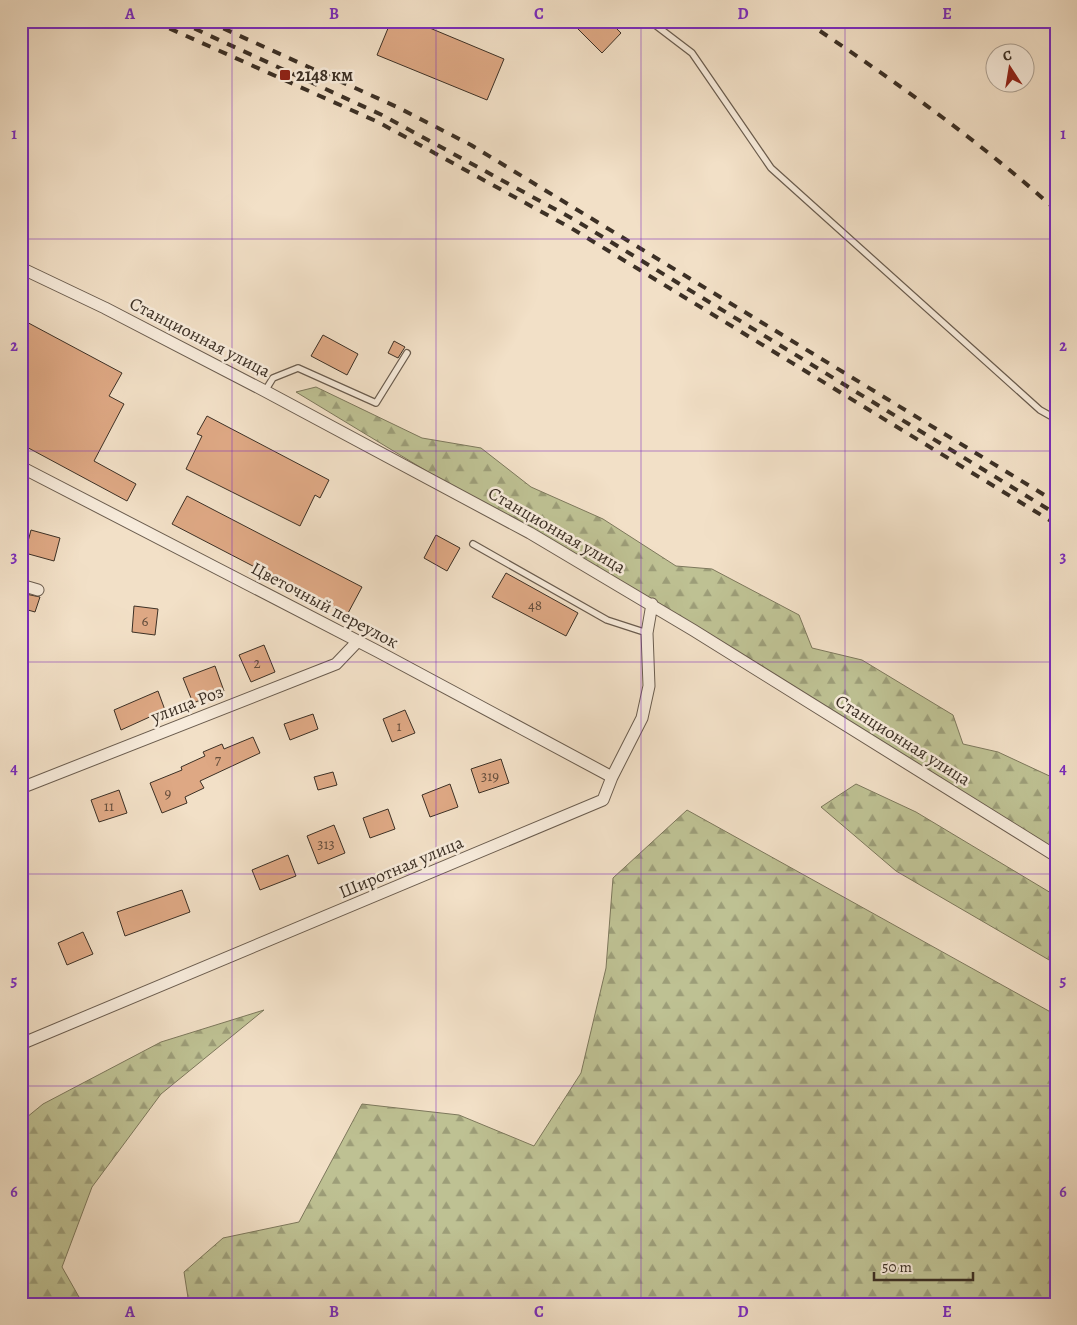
<svg xmlns="http://www.w3.org/2000/svg" width="1077" height="1325" viewBox="0 0 1077 1325" font-family="Alegreya,serif">
	<defs>
		<pattern id="forest-firs" width="22" height="20" patternUnits="userSpaceOnUse" patternTransform="scale(1.25)"><rect width="22" height="20" fill="#bec193"/><path d="M5 1l3.5 6h-7zM16 11l3.5 6h-7z" fill="#9c9d78"/></pattern>
	</defs>
	<rect width="100%" height="100%" fill="#f2e0c7"/>
	<filter id="stains"><feTurbulence type="fractalNoise" baseFrequency=".004" numOctaves="4"/><feColorMatrix values="0 0 0 0 .2 0 0 0 0 .09 0 0 0 0 .02 0 0 0 .5 -.17"/></filter>
	<radialGradient id="worn" r=".72"><stop offset=".6" stop-color="#630" stop-opacity="0"/><stop offset="1" stop-color="#630" stop-opacity=".3"/></radialGradient>
	<path fill="url(#forest-firs)" stroke="#7d785c" d="M316 387 422 438 481 448 531 487 603 519 676 566 712 569 799 615 812 648 862 660 953 715 963 744 998 752 1056 779V852L296 392Z
		M856 784 916 812 1056 896V964L896 871 821 807Z
		M687 810 1056 1015V1304H189L184 1272 223 1238 299 1222 362 1104 459 1115 534 1146 581 1073 606 968 613 878Z
		M264 1010 161 1094 92 1187 62 1267 83 1304H21V1122L43 1104 161 1042Z"/>
	<path fill="#dea884" stroke="#3c3025" d="M391 21H413L504 59 487 100 377 55Z
		M570 21H609L621 33 602 53Z
		M21 319 122 373 109 396 124 404 94 461 136 484 127 501 21 444Z
		M323 335 358 354 347 375 311 356Z
		M394 341 405 347 398 358 388 353Z
		M207 416 329 480 320 498 315 495 300 526 186 469 202 436 197 434Z
		M187 496 362 587 347 615 172 524Z
		M31 530 60 538 54 561 25 553Z
		M436 535 460 548 447 571 424 558Z
		M506 573 578 613 566 636 492 597Z
		M21 593 40 597 35 612 21 608Z
		M134 606 158 609 155 635 132 632Z
		M264 645 275 672 251 682 239 655Z
		M215 666 224 691 193 703 183 678Z
		M158 691 165 710 121 730 114 710Z
		M405 710 415 733 392 742 383 719Z
		M313 714 318 729 290 740 284 724Z
		M253 737 260 753 200 781 204 788 185 797 187 803 162 813 150 783 182 770 181 767 205 756 203 752 222 744 224 749Z
		M501 759 509 783 479 793 471 769Z
		M333 772 337 785 318 790 314 777Z
		M450 784 458 807 430 817 422 795Z
		M119 790 127 813 99 822 91 800Z
		M388 809 395 829 370 838 363 818Z
		M334 825 345 853 318 864 307 836Z
		M288 855 296 876 260 890 252 870Z
		M182 890 190 912 125 936 117 912Z
		M83 932 93 954 67 965 58 943Z"/>
	<g fill="none" stroke-linecap="round" stroke-linejoin="round">
		<defs>
			<path id="lane" d="M650 21 692 53 771 168 1040 410 1056 419
				M265 391 273 378 298 368 376 403 407 353
				M473 544 607 620 647 633"/>
			<path id="street" d="M21 268 105 308 265 391 530 533 693 630 1056 856
				M21 467 377 651 612 777
				M21 585 38 590
				M21 788 336 664 358 641
				M21 1044 603 800 612 777 642 718 649 686 647 633 652 604"/>
		</defs>
		<use href="#lane" stroke="#6a5c4e" stroke-width="8"/>
		<use href="#street" stroke="#6a5c4e" stroke-width="13"/>
		<use href="#lane" stroke="#f7ebdb" stroke-width="5.5"/>
		<use href="#street" stroke="#f7ebdb" stroke-width="11"/>
		<path stroke="#3c3025" stroke-width="4" stroke-dasharray="9 9" stroke-linecap="butt" d="M153 21 378 122 571 228 1056 524
			M178 21 382 115 575 220 1056 514
			M207 21 397 107 471 145 1056 502
			M805 21C892 79 978 140 1056 210"/>
	</g>
	<path fill="none" stroke="#7b2cbf" stroke-width="1" stroke-opacity="0.55" d="M232 21V1304M436 21V1304M641 21V1304M845 21V1304M21 239H1056M21 451H1056M21 662H1056M21 874H1056M21 1086H1056"/>
	<rect fill="#8f2418" stroke="#f7ebdb" stroke-width="2" x="279" y="69" width="12" height="12" rx="2.5"/>
	<g text-anchor="middle" stroke-width="5" stroke-linejoin="round" paint-order="stroke">
		<g font-size="15" fill="#644e3d">
			<text x="535" y="610">48</text>
			<text x="145" y="626">6</text>
			<text x="257" y="668">2</text>
			<text x="399" y="731">1</text>
			<text x="218" y="765">7</text>
			<text x="490" y="781">319</text>
			<text x="168" y="798">9</text>
			<text x="109" y="811">11</text>
			<text x="326" y="849">313</text>
		</g>
		<g font-size="18" font-weight="bold" fill="#3c3025" stroke="#f7ebdb" text-anchor="start">
			<text x="296" y="81">2148 км</text>
		</g>
		<g font-size="18" fill="#3c3025" stroke="#f7ebdb">
			<text transform="translate(200 337) rotate(27)" y="6">Станционная улица</text>
			<text transform="translate(557 530) rotate(30)" y="6">Станционная улица</text>
			<text transform="translate(325 605) rotate(28)" y="6">Цветочный переулок</text>
			<text transform="translate(187 704) rotate(-21)" y="6">улица Роз</text>
			<text transform="translate(903 740) rotate(32)" y="6">Станционная улица</text>
			<text transform="translate(401 867) rotate(-23)" y="6">Широтная улица</text>
		</g>
	</g>
	<rect width="1077" height="1325" fill="none" stroke="#f2e0c7" stroke-width="55"/>
	<g transform="translate(1010 68) rotate(348)"><circle r="24" fill="#f7ebdb" stroke="#aca092"/>
	<path d="M0-4L9 19L0 12L-9 19Z" fill="#8f2418"/>
	<text y="-8" font-size="14" font-weight="bold" text-anchor="middle" fill="#3c3025">С</text>
	</g>
	<path d="M874 1272v8h99v-8" fill="none" stroke="#3c3025" stroke-width="2.5"/>
	<text x="882" y="1272" font-size="15" fill="#3c3025" stroke="#f7ebdb" stroke-width="4" paint-order="stroke">50 m</text>
	<rect x="28" y="28" width="1022" height="1270" fill="none" stroke="#7b2cbf" stroke-width="2"/>
	<g font-size="16" text-anchor="middle" font-weight="bold" fill="#7b2cbf">
		<text x="130" y="19">A</text>
		<text x="334" y="19">B</text>
		<text x="539" y="19">C</text>
		<text x="743" y="19">D</text>
		<text x="947" y="19">E</text>
		<text x="14" y="139">1</text>
		<text x="1063" y="139">1</text>
		<text x="14" y="351">2</text>
		<text x="1063" y="351">2</text>
		<text x="14" y="562">3</text>
		<text x="1063" y="562">3</text>
		<text x="14" y="774">4</text>
		<text x="1063" y="774">4</text>
		<text x="14" y="986">5</text>
		<text x="1063" y="986">5</text>
		<text x="14" y="1197">6</text>
		<text x="1063" y="1197">6</text>
		<text x="130" y="1317">A</text>
		<text x="334" y="1317">B</text>
		<text x="539" y="1317">C</text>
		<text x="743" y="1317">D</text>
		<text x="947" y="1317">E</text>
	</g>
	<rect width="100%" height="100%" filter="url(#stains)"/>
	<rect width="100%" height="100%" fill="url(#worn)"/>
</svg>
